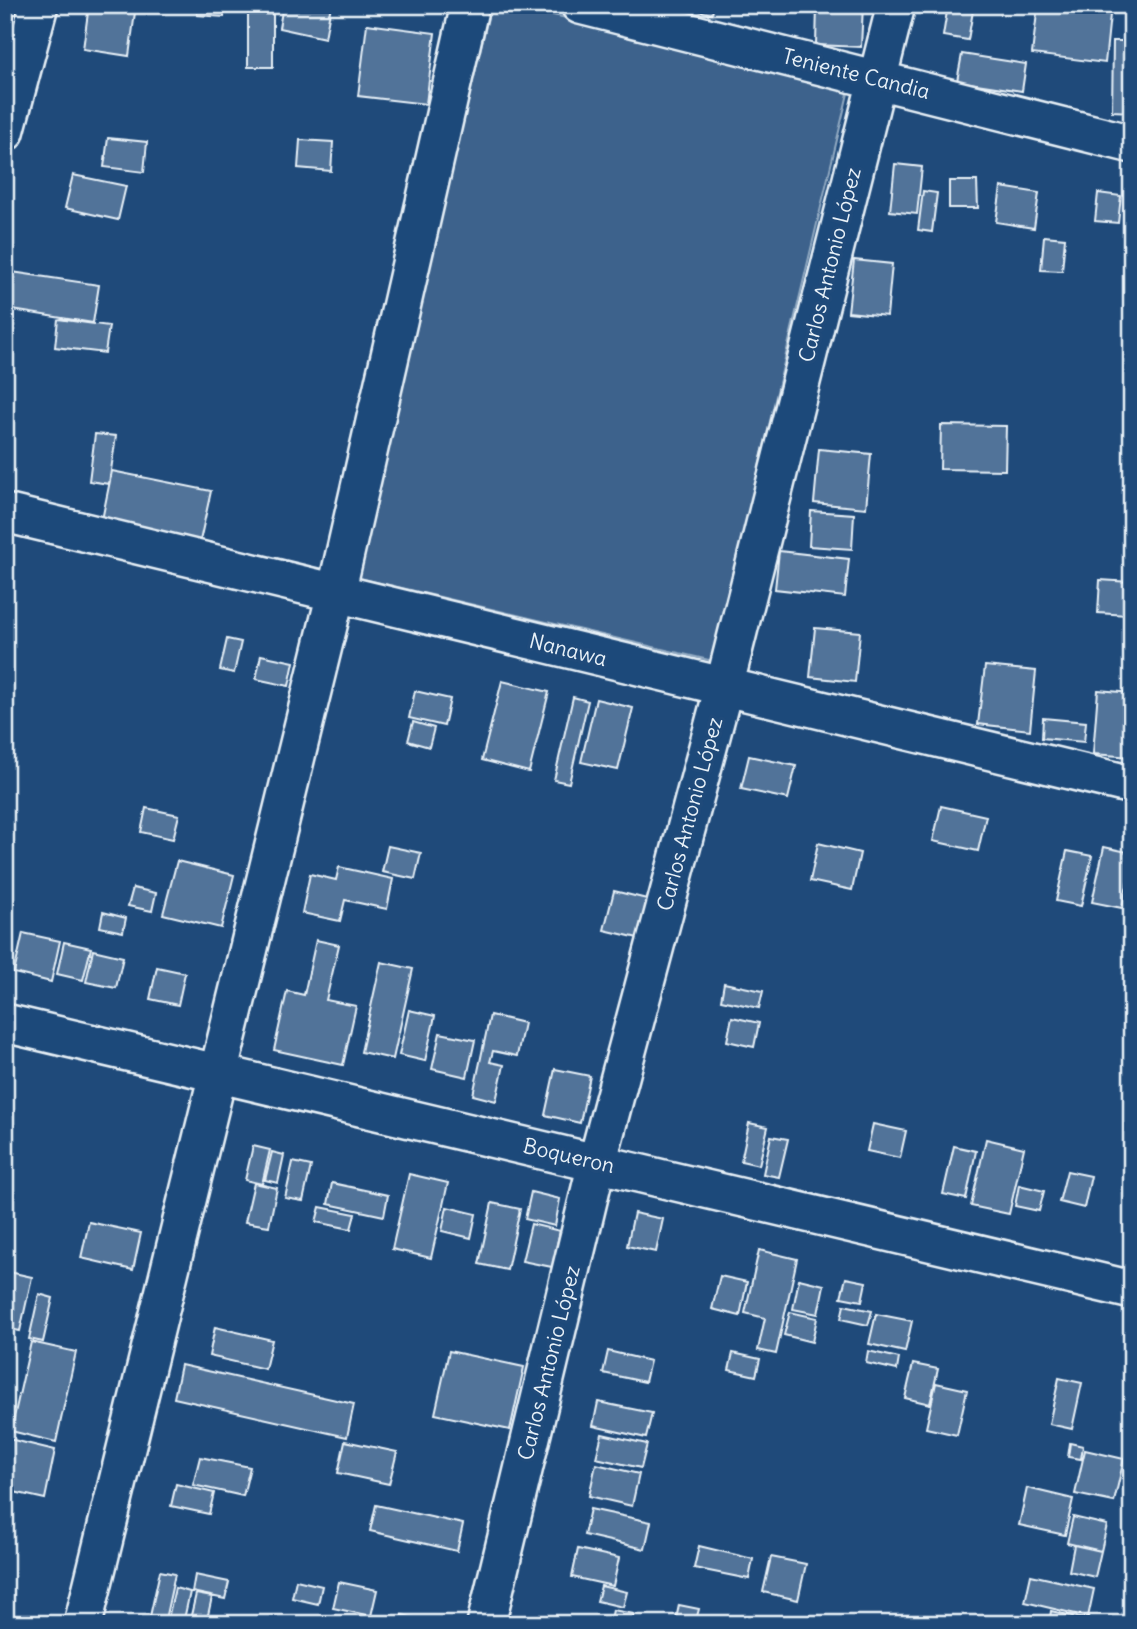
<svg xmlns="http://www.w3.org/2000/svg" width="1137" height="1629" viewBox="0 0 1137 1629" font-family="Delius,sans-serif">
	<rect width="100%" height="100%" fill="#1f4a7a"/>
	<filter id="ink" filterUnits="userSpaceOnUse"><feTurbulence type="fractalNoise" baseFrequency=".0143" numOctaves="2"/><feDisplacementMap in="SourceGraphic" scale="14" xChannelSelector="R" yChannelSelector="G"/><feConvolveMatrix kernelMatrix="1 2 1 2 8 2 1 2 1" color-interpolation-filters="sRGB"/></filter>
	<g filter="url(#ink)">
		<path fill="#3c628c" stroke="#92aac2" stroke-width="2" d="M491 5H511L850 85 713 661 355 577Z"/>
		<path fill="#517399" stroke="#e8f1f8" stroke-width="2" d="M89 5H136L129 56 83 49Z
			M197 5H224V17L197 15Z
			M283 5H331L325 38 279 28Z
			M681 5H714L712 14 681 7Z
			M734 5H764V10Z
			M817 5H863L861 47 816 45Z
			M948 5H974L968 40 943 36Z
			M1038 5H1111L1105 63 1032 54Z
			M248 14H273V67H248Z
			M367 24 435 33 426 104 358 96Z
			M1113 41H1132V112L1112 111Z
			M962 54 1026 64 1022 91 957 81Z
			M108 138 147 142 144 172 104 167Z
			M300 140 333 142 331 171 298 168Z
			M895 164 922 167 917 214 890 211Z
			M73 175 126 186 118 220 65 208Z
			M949 181H977L978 208H949Z
			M1001 187 1039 193 1034 228 996 222Z
			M923 191 937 193 932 232 918 230Z
			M1098 193 1121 196 1118 223 1095 221Z
			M1044 236 1065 238 1062 271 1041 270Z
			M854 260 892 264 887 316 848 312Z
			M12 272 99 285 93 323 6 309Z
			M58 319 109 326 105 353 55 347Z
			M941 425 1006 426 1005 470 940 469Z
			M95 434 116 436 109 484 89 481Z
			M819 449 871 454 866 508 814 503Z
			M112 471 211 491 200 541 102 520Z
			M811 511 854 514 852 549 809 546Z
			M779 551 849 559 845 597 775 589Z
			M1100 580 1130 582 1127 615 1098 613Z
			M815 628 860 632 855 682 810 677Z
			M227 639 241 642 234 673 220 670Z
			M261 655 294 662 289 686 256 679Z
			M985 666 1036 671 1030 730 978 724Z
			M502 681 549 692 529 772 482 760Z
			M1098 690 1132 693V757L1093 754Z
			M415 691 450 699 444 726 409 718Z
			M573 697 588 701 569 783 554 780Z
			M596 699 633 708 618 770 581 762Z
			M1043 718 1086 722 1084 742 1042 738Z
			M413 722 434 728 429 747 408 741Z
			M749 756 796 766 788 799 741 789Z
			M941 806 986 816 978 851 933 841Z
			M146 808 179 815 173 839 141 832Z
			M818 843 860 853 852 890 810 881Z
			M388 846 421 853 415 879 382 872Z
			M1104 847 1132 853V863L1122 908 1092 902Z
			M1067 851 1092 856 1081 906 1056 901Z
			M177 861 234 875 221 928 163 914Z
			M339 867 393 879 387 909 345 900 340 921 302 913 310 874 336 880Z
			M133 888 156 893 152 911 128 906Z
			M614 891 647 899 638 938 604 930Z
			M103 912 126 918 123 932 100 927Z
			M5 916 12 918 5 951Z
			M23 933 60 941 51 982 14 973Z
			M316 940 339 945 326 1000 356 1006 343 1065 274 1050 287 991 304 995Z
			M64 942 91 948 83 980 57 974Z
			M93 950 123 957 116 988 86 982Z
			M381 962 413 969 393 1059 361 1052Z
			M157 967 185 973 178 1005 150 999Z
			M724 983 763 991 759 1008 721 1000Z
			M409 1010 435 1016 425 1061 399 1055Z
			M490 1015 524 1023 517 1056 493 1051 490 1062 504 1065 496 1101 473 1095Z
			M732 1017 759 1023 754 1047 727 1041Z
			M440 1033 475 1040 467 1077 432 1069Z
			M555 1069 590 1076 580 1123 545 1115Z
			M749 1123 768 1127 759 1165 741 1161Z
			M873 1124 906 1131 900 1158 867 1151Z
			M771 1136 788 1139 779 1177 763 1174Z
			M986 1139 1024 1148 1009 1214 971 1206Z
			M253 1146 270 1150 262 1184 245 1180Z
			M954 1146 976 1151 966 1199 943 1194Z
			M272 1152 284 1155 278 1183 265 1180Z
			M293 1162 311 1166 303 1201 285 1198Z
			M1067 1171 1091 1176 1084 1208 1059 1202Z
			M409 1174 448 1183 431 1258 392 1249Z
			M254 1183 277 1188 269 1226 245 1222Z
			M332 1183 388 1195 384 1216 328 1204Z
			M1019 1185 1044 1191 1039 1211 1015 1206Z
			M531 1192 560 1199 555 1226 525 1219Z
			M492 1203 520 1209 507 1270 479 1264Z
			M320 1207 355 1214 351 1229 316 1222Z
			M447 1207 476 1214 471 1238 442 1231Z
			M634 1213 663 1219 656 1252 627 1246Z
			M89 1222 141 1233 133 1270 81 1258Z
			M531 1224 560 1231 552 1267 522 1261Z
			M759 1250 797 1259 776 1354 758 1350 765 1318 745 1313Z
			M5 1271 32 1277 20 1331 5 1328Z
			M720 1276 747 1282 740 1316 712 1309Z
			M846 1278 866 1282 862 1301 841 1297Z
			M799 1279 824 1285 818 1314 793 1309Z
			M39 1294 53 1298 43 1342 29 1339Z
			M844 1305 872 1311 868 1325 841 1319Z
			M790 1312 817 1318 812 1342 784 1335Z
			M876 1314 912 1321 905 1352 869 1344Z
			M215 1327 272 1340 265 1369 209 1356Z
			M31 1342 76 1352 56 1442 11 1431Z
			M449 1351 524 1367 510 1430 435 1414Z
			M608 1351 650 1361 645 1382 603 1373Z
			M868 1351 899 1358 897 1370 866 1363Z
			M733 1353 760 1359 756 1376 729 1370Z
			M913 1364 938 1369 930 1404 905 1398Z
			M181 1365 354 1404 347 1437 174 1398Z
			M1059 1378 1082 1383 1072 1429 1049 1424Z
			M936 1383 967 1390 957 1435 926 1428Z
			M598 1402 652 1413 646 1438 593 1426Z
			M602 1434 647 1444 641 1468 596 1458Z
			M5 1438 55 1450 45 1499 5 1490Z
			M345 1441 397 1452 389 1484 338 1473Z
			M1070 1443 1083 1446 1081 1459 1068 1457Z
			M1085 1450 1124 1459 1114 1502 1075 1494Z
			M200 1457 250 1467 243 1496 193 1485Z
			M596 1464 639 1474 632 1506 589 1496Z
			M176 1484 214 1493 209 1514 171 1506Z
			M1027 1488 1073 1499 1065 1535 1019 1525Z
			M376 1505 463 1524 457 1551 370 1531Z
			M590 1509 651 1522 645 1549 584 1535Z
			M1073 1517 1107 1525 1101 1551 1067 1543Z
			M1074 1545 1101 1551 1095 1577 1069 1571Z
			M699 1546 753 1559 749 1579 694 1568Z
			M578 1549 619 1558 613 1586 572 1577Z
			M771 1557 806 1564 798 1600 763 1592Z
			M160 1571 175 1574 164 1624 149 1621Z
			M195 1575 229 1582 225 1599 192 1592Z
			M1031 1575 1094 1589 1088 1617 1025 1602Z
			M296 1580 322 1586 318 1604 292 1598Z
			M339 1582 377 1590 371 1616 333 1608Z
			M601 1586 627 1592 623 1607 597 1601Z
			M175 1588 190 1592 183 1624 167 1623Z
			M196 1594 212 1597 206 1624H189Z
			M679 1605 699 1609 695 1624H675Z
			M613 1610 634 1614 632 1624H610Z
			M1051 1611 1089 1620 1088 1624H1049Z
			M402 1615 433 1622 432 1624H400Z
			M333 1616 355 1620 354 1624H331Z"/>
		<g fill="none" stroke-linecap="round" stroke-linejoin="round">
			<defs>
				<path id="minor" d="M580 5 1132 144
					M5 132 39 5
					M5 513 1132 785
					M5 1023 1132 1290
					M83 1624 336 593 470 5
					M486 1624 597 1163 724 687 896 5"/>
			</defs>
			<use href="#minor" stroke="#e8f1f8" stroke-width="42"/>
			<use href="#minor" stroke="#1f4a7a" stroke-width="37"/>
		</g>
	</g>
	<g text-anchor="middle" stroke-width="7" stroke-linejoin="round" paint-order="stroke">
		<g font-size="21" fill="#e8f1f8" stroke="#1f4a7a">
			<text transform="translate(856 74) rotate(14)" y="7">Teniente Candia</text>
			<text transform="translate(830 265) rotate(-76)" y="7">Carlos Antonio López</text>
			<text transform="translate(568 650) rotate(14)" y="7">Nanawa</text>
			<text transform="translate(690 814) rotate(-75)" y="7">Carlos Antonio López</text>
			<text transform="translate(569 1156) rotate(13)" y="7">Boqueron</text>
			<text transform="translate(549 1363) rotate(-76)" y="7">Carlos Antonio López</text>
		</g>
	</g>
	<rect width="1137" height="1629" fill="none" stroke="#1f4a7a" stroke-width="28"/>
	<rect x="14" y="14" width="1109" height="1601" fill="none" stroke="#e8f1f8" stroke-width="2.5" filter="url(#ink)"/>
</svg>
